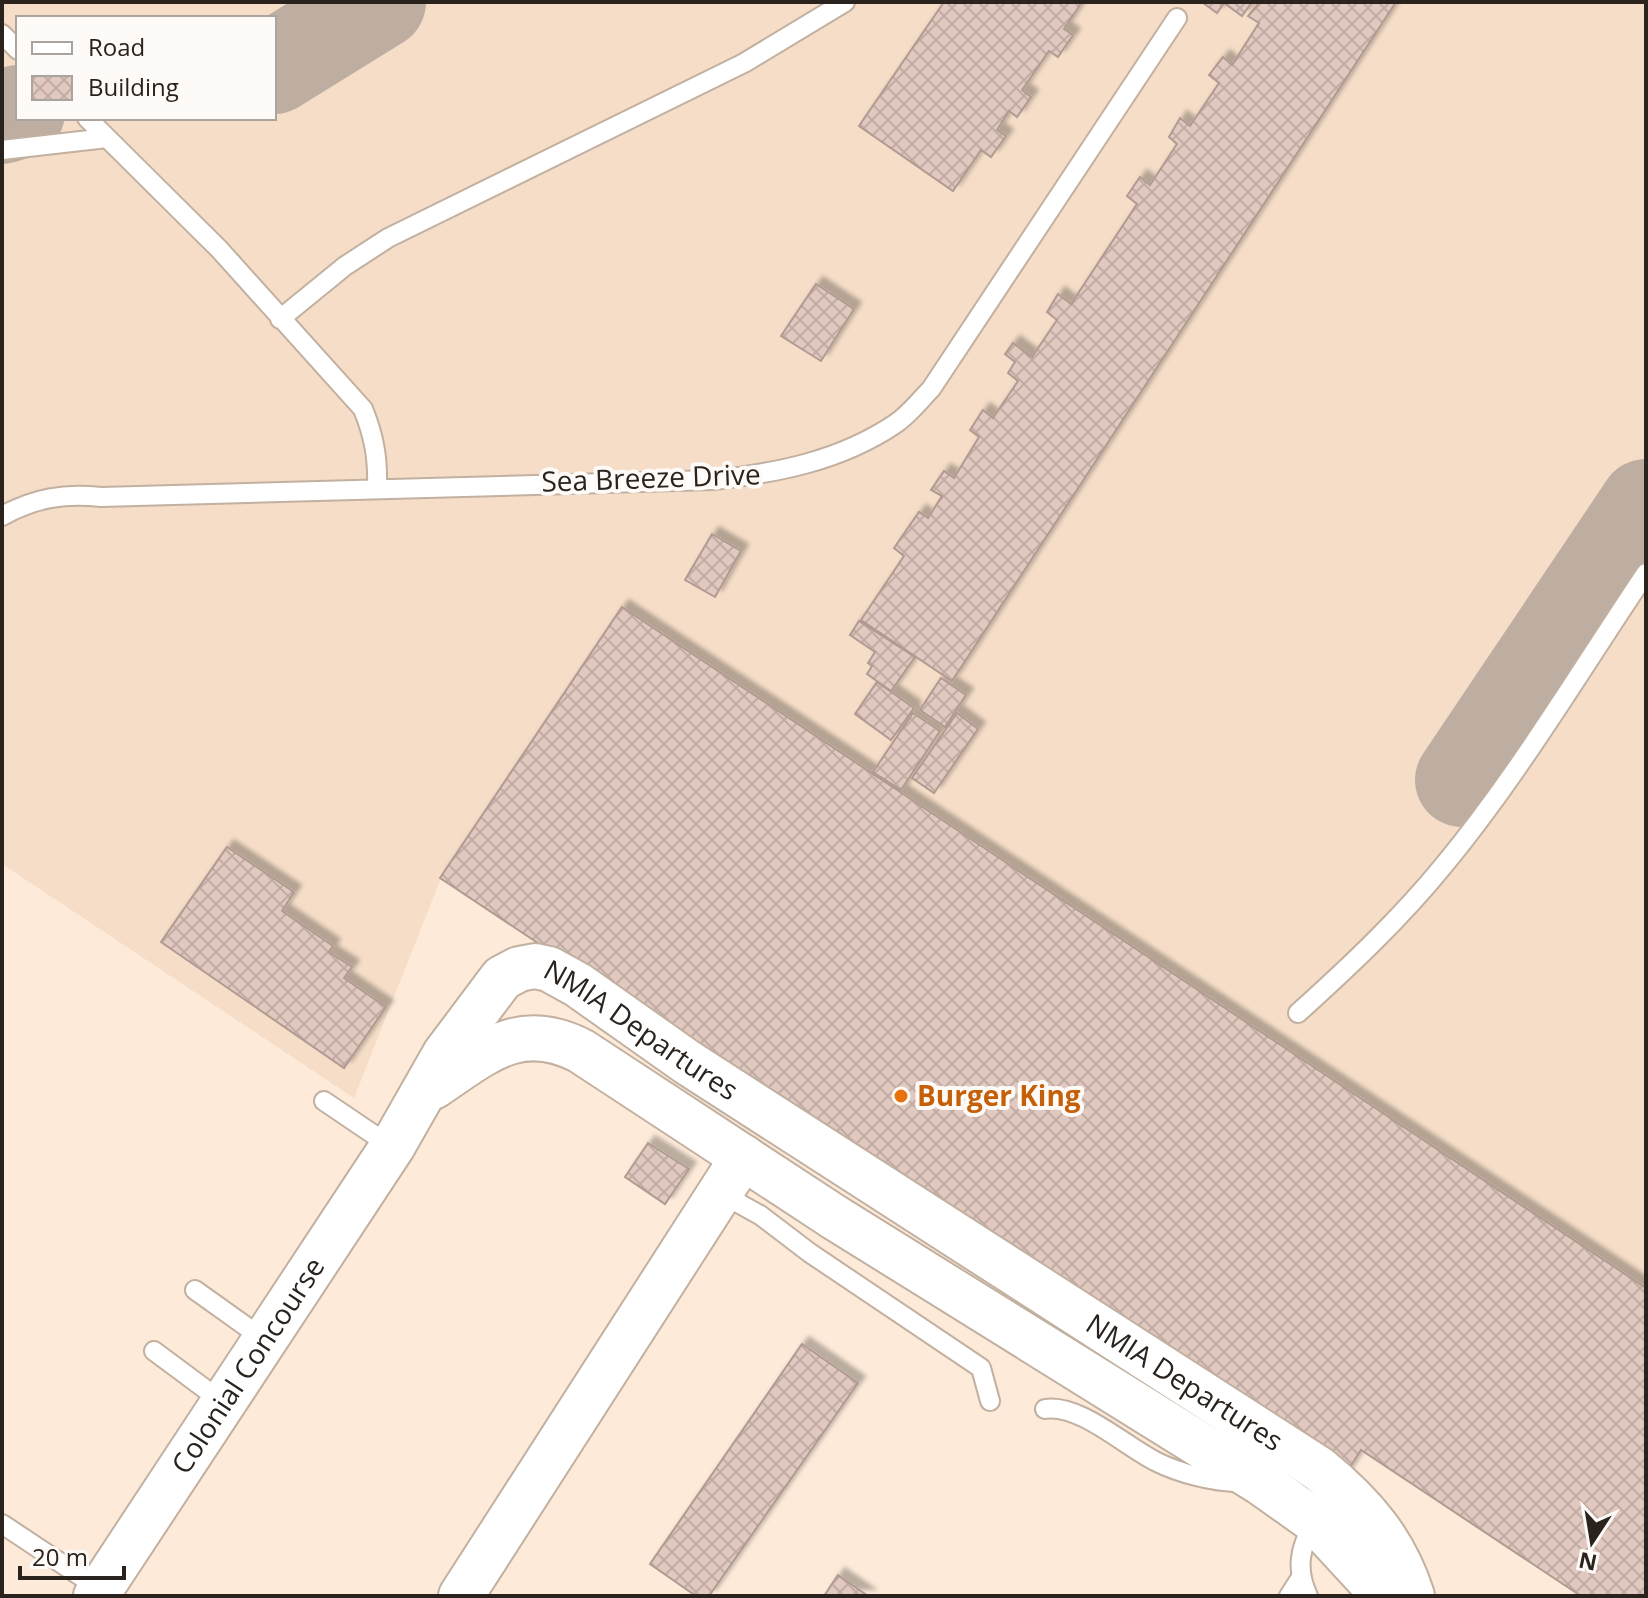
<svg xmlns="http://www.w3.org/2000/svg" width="1648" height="1598" viewBox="0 0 1648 1598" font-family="'Open Sans',sans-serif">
	<defs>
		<pattern id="building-cross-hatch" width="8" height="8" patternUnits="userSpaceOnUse" patternTransform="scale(2)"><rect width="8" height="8" fill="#e1c9c0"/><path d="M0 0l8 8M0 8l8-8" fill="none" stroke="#c1aca5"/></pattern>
		<filter id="shadow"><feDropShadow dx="7" dy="-7" stdDeviation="2" flood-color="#0004"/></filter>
	</defs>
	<rect width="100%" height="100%" fill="#fdead9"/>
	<path fill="#f5ddc7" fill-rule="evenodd" d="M2 2H1646V1596H1581L1362 1450 1343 1478 441 878 354 1098 2 864ZM18 18H274V118H18Z"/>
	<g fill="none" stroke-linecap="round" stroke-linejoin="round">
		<path stroke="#beaea1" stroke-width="94" d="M274 67 379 2
			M2 117 18 112
			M1462 780 1646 506"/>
	</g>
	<path fill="url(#building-cross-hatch)" stroke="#b19a91" stroke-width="2" filter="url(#shadow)" d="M944 2H1082L1064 29 1073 35 1058 57 1049 51 1022 90 1031 97 1017 117 1009 111 997 130 1006 136 991 157 981 150 953 191 859 126Z
		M1202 2H1252L1242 16 1224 3 1217 13Z
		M1260 2H1396L952 681 861 620 904 556 894 548 919 512 928 518 942 496 931 490 944 471 954 478 979 437 970 430 983 410 993 418 1018 381 1008 373 1015 362 1005 354 1013 343 1032 357 1057 320 1047 312 1058 294 1071 304 1137 204 1127 196 1140 177 1150 185 1177 144 1169 137 1180 118 1190 126 1219 83 1209 75 1223 57 1232 65 1259 23 1248 16Z
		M816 284 854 309 821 361 781 336Z
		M712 534 741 551 715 597 685 580Z
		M622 607 1646 1288V1596H1581L1361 1450 1343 1478 440 878Z
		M859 621 915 657 891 691 867 674 872 666 868 663 875 652 850 635Z
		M941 678 966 695 945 727 920 710Z
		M877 682 914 708 891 740 855 714Z
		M913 713 940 731 901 790 873 772Z
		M957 713 978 729 934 793 912 778Z
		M227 847 294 892 282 911 333 946 329 952 352 967 344 978 386 1007 344 1068 161 942Z
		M648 1143 689 1169 665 1204 625 1177Z
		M802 1344 858 1383 709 1596H696L650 1564Z
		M838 1575 868 1596H824Z"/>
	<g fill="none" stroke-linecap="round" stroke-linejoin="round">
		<defs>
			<path id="lane" d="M2 34 18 50
				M87 118 219 249 363 409C374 436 378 458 377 488
				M2 150 107 138
				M280 319 345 266 388 238 744 63 845 2
				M2 516C35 498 64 493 101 497L713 480C777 473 840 461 895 424 909 415 920 400 931 389L1177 18
				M1298 1013C1350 966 1400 919 1444 865 1519 774 1580 671 1646 573
				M324 1101 392 1147
				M722 1194 760 1215 810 1253 981 1368 990 1401
				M195 1290 265 1340
				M154 1351 224 1403
				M1045 1409C1079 1403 1126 1447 1157 1462 1179 1473 1213 1482 1237 1482
				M2 1524 100 1589
				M1289 1596 1300 1579
				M1308 1596C1295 1568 1300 1547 1315 1521"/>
			<path id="secondary" d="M461 1596 743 1157"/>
			<g id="primary">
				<path d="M433 1087C484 1053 519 1019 581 1051L834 1217 1260 1482 1315 1521 1384 1596"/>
				<path id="s1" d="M96 1596 392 1147 445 1054 502 978 519 969 535 966 549 969 578 985 687 1062 1319 1469C1363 1505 1395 1542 1412 1596"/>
			</g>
		</defs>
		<use href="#lane" stroke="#c2b0a0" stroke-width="22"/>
		<use href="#secondary" stroke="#c2b0a0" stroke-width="48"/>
		<use href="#primary" stroke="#c2b0a0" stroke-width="48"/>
		<use href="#lane" stroke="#fff" stroke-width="18"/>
		<use href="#secondary" stroke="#fff" stroke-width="44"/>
		<use href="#primary" stroke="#fff" stroke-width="44"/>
	</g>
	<circle fill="#e8710a" stroke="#fefaf7" stroke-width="3" cx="901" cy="1096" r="8"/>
	<g text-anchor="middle" stroke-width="8" stroke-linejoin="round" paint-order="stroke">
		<g font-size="28" fill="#2a231d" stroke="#fefaf7">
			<text transform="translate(651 478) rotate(-2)" y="10">Sea Breeze Drive</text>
			<text dy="10" stroke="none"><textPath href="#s1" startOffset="900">NMIA Departures</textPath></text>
			<text dy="10" stroke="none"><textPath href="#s1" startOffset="276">Colonial Concourse</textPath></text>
			<text dy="10" stroke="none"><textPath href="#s1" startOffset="1548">NMIA Departures</textPath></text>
		</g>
		<g font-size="28" font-weight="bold" fill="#c56008" stroke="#fefaf7" text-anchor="start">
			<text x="917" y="1106">Burger King</text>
		</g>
	</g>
	<rect width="1648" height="1598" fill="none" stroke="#2a231d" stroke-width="8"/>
	<rect x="16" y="16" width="260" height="104" fill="#fefaf7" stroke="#a9a4a0" stroke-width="2"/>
	<rect x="32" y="42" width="40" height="12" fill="#ffffff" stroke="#a9a4a0" stroke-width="2"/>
	<text x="88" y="56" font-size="24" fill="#2a231d">Road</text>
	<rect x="32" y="76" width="40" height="24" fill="url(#building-cross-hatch)" stroke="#a9a4a0" stroke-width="2"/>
	<text x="88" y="96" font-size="24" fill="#2a231d">Building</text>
	<g transform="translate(1592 1542) rotate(192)" stroke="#fefaf7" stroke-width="6" paint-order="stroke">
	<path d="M0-6L14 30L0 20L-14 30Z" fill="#2a231d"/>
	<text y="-12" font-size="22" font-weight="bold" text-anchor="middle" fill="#2a231d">N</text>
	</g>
	<path d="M20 1566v12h104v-12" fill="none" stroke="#2a231d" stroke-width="4"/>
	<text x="32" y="1566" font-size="24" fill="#2a231d" stroke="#fefaf7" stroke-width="6" paint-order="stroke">20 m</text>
</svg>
